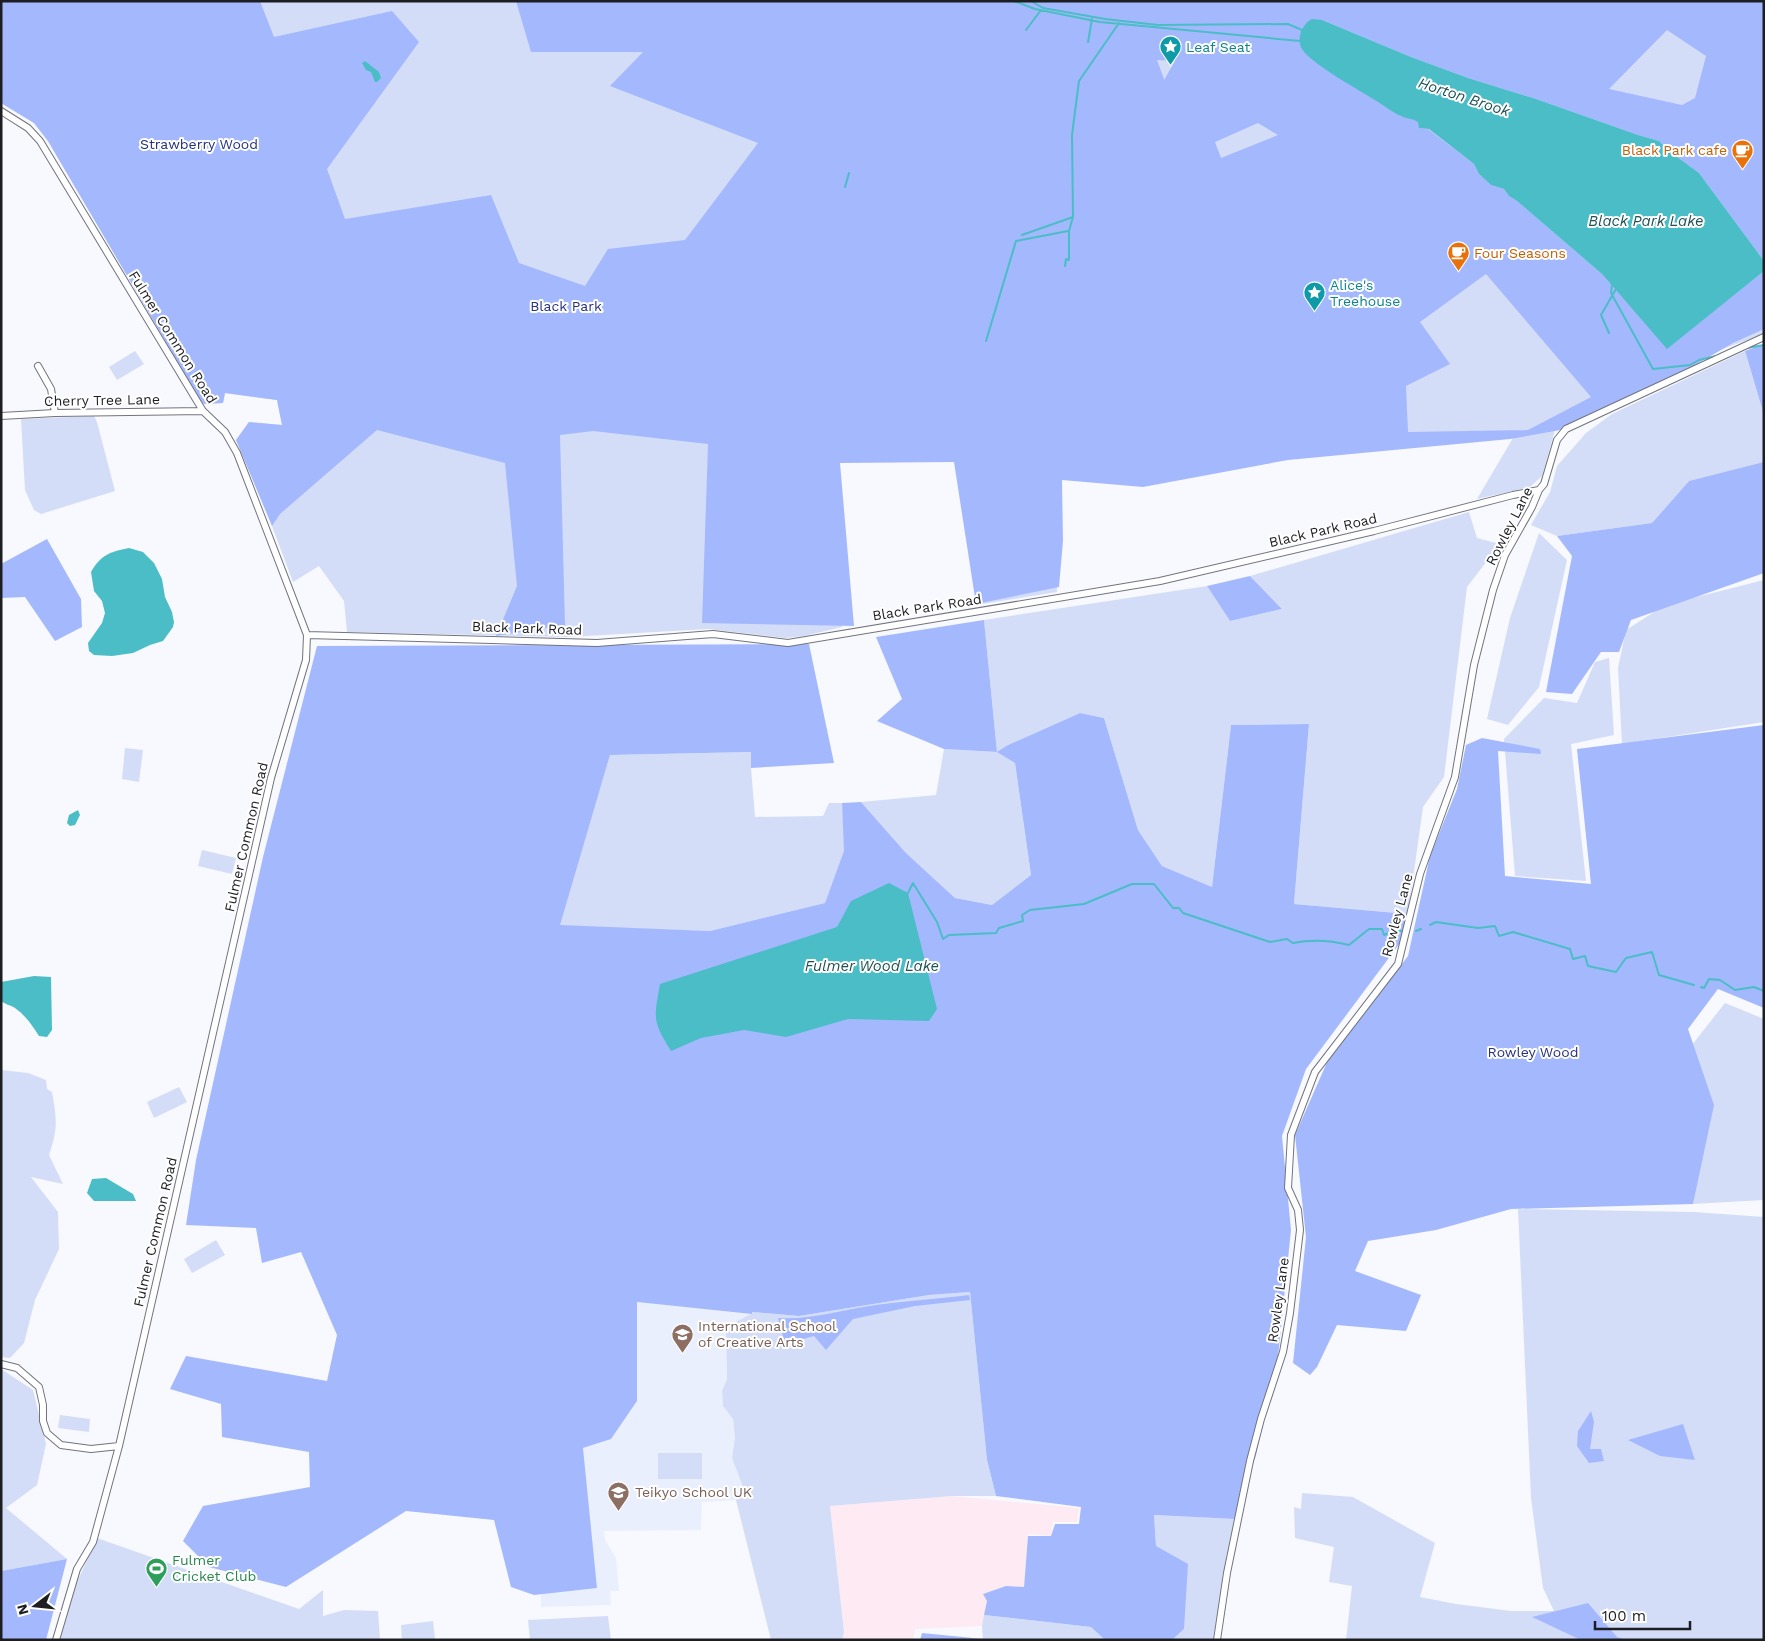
<svg xmlns="http://www.w3.org/2000/svg" width="1765" height="1641" viewBox="0 0 1765 1641" font-family="'Work Sans',sans-serif">
	<rect width="100%" height="100%" fill="#f8f9fe"/>
	<path fill="#fdeaf3" d="M952 1496 1079 1508 1077 1522H1053L1051 1536 1028 1534 1024 1587 1006 1586 983 1594 987 1601 982 1626 915 1629 913 1640H842L844 1632 830 1506Z"/>
	<path fill="#eaeffd" d="M637 1302 752 1314 726 1327 727 1379 722 1391 723 1406 733 1419 735 1437 732 1458 746 1495 736 1500 702 1502 701 1530 604 1531 605 1540 616 1558 619 1591H610L611 1605 541 1607V1566L534 1464 611 1439 637 1401Z"/>
	<path fill="#d4ddf8" d="M1 1H1764V334L1706 355 1557 423 1542 476 1530 487 1477 499 1513 438 1053 468 1057 592 982 604 965 456 830 455 842 627 804 636 785 638 708 629 569 637 347 632 344 601 319 566 293 582 266 510 236 440 249 422 282 425 277 400 225 393 223 403 204 404 200 400 48 141 34 123 1 103Z
		M135 351 144 364 117 380 109 367Z
		M1745 351 1764 415V464L1689 481 1652 523 1557 536 1531 525 1550 492 1557 466 1586 433 1612 414Z
		M94 416 97 422 115 491 41 514 34 510 25 490 21 419Z
		M1469 512 1477 538 1500 544 1467 587 1444 777 1423 807 1408 914 1294 904 1309 724 1231 725 1212 887 1162 866 1138 830 1104 718 1080 713 1008 745 998 752 1015 763 1031 875 992 905 955 898 906 853 861 802 936 795 944 749 997 752 984 620 1207 586 1230 621 1282 609 1250 576Z
		M1539 533 1567 560 1539 687 1508 725 1487 719 1510 618Z
		M1764 580V722L1622 744 1618 668 1626 630 1665 605Z
		M1609 658 1614 735 1571 744 1586 881 1515 876 1504 739 1544 698 1577 703 1595 662Z
		M125 748 143 750 139 782 122 779Z
		M752 752 751 768 755 817 823 816 829 803H842L845 851 825 903 710 931 559 926 610 755Z
		M202 850 236 858 232 874 198 866Z
		M1725 1003 1764 1019V1200L1693 1204 1706 1102 1688 1050Z
		M1 1070 28 1073 46 1080 47 1089 52 1092C57 1120 58 1128 49 1155L63 1184 31 1177 58 1212 59 1249 35 1300 24 1343 10 1358 1 1357Z
		M179 1087 187 1102 154 1118 147 1102Z
		M1518 1209 1694 1212 1764 1217V1640H1346L1352 1586 1329 1582 1334 1547 1295 1538 1294 1507 1301 1509 1302 1493 1353 1497 1435 1543 1420 1597 1456 1604 1511 1611H1554L1543 1588 1531 1498Z
		M216 1240 225 1255 192 1273 184 1259Z
		M970 1292 987 1460 996 1496H952L830 1506 844 1632 842 1640H771L736 1500 746 1495 732 1458 735 1437 733 1419 723 1406 722 1391 727 1379 726 1327 751 1314 752 1312 799 1316 929 1295Z
		M1 1369 33 1390 46 1444 37 1485 6 1508 67 1559 1 1571Z
		M60 1415 90 1419 89 1432 58 1428Z
		M658 1453H702V1479H658Z
		M1154 1515 1235 1519 1227 1554 1213 1640H1172L1184 1629 1156 1546Z
		M97 1538 299 1609 323 1590V1616L344 1610 378 1611 380 1640H59L77 1582Z
		M984 1615 1091 1627 1105 1640H983L982 1626Z
		M608 1616 611 1640H530L528 1620Z
		M433 1621 435 1639 402 1640 401 1625Z"/>
	<path fill="#a4b8fe" fill-rule="evenodd" d="M1 1H260L274 37 392 11 419 42 327 169 345 219 491 195 519 263 585 286 608 249 685 240 758 143 610 86 643 52H531L516 1H1764V261L1699 173 1669 151 1659 141 1638 135 1536 99 1468 78 1411 57 1322 20 1319 65 1401 116 1411 118 1419 122V128L1428 129 1474 164 1479 174 1491 185 1504 189 1509 196 1517 201 1602 274 1667 348 1764 271V329L1733 343 1671 379 1566 429 1510 439 1288 460 1143 487 1062 480 1063 541 1059 587 976 604 954 462 840 463 854 626 702 623 708 444 593 431 560 435 565 625 496 636 517 586 505 463 377 430 280 514 272 526 236 440 249 422 282 425 277 400 225 393 223 403 204 404 200 400 48 141 34 123 1 103ZM1667 30 1706 56 1695 98 1682 105 1609 89ZM1157 60 1175 61 1164 80V79ZM1258 123 1278 135 1221 158 1215 142ZM1486 274 1591 397 1528 430 1408 432 1406 386 1450 364 1420 322Z
		M1764 344V415L1745 351Z
		M1764 462V573L1631 620 1619 652H1601L1572 694 1546 692 1572 556 1557 536 1652 523 1689 481Z
		M47 539 81 599 82 627 55 641 25 597 1 598V564Z
		M1250 576 1282 609 1230 621 1207 586Z
		M984 620 997 752 1008 745 1080 713 1104 718 1138 830 1162 866 1212 887 1231 725 1309 724 1294 904 1408 914 1403 939 1306 1069 1282 1136 1291 1230 1278 1357 1256 1455 1235 1519 1154 1515 1156 1546 1188 1564 1184 1629 1172 1640H1105L1091 1627 984 1615 987 1601 983 1594 1006 1586 1024 1587 1028 1536H1051L1055 1524H1079L1081 1507 996 1496 987 1460 970 1292 929 1295 799 1316 752 1312V1314L637 1302V1401L611 1439 583 1448 597 1588 534 1595 511 1587 494 1520 406 1511 286 1587 209 1567 183 1541 203 1506 310 1487 309 1452 222 1437 221 1404 170 1389 186 1356 327 1381 337 1335 301 1252 262 1263 256 1228 186 1225 196 1160 263 857 317 646 809 644 834 763 751 768V752L610 755 560 925 710 931 825 903 844 851 842 803 861 802 906 853 955 898 992 905 1031 875 1015 763 997 752 944 749 877 721 902 699 876 637Z
		M1764 725V1008L1718 989 1688 1029 1714 1105 1693 1204 1511 1209 1436 1230 1368 1241 1355 1271 1421 1295 1406 1331 1337 1325 1317 1367 1310 1375 1293 1363 1306 1237 1295 1135 1328 1060 1408 956 1430 856 1457 789 1466 745 1482 738 1540 749 1541 754 1498 751 1505 876 1591 884 1577 749Z
		M969 1295 970 1300 915 1306 853 1319 826 1350 814 1336 785 1344 778 1318C809 1320 839 1311 869 1306 902 1301 936 1299 969 1295Z
		M1591 1411 1594 1422 1590 1449H1601L1604 1461 1589 1463 1577 1446 1578 1431Z
		M1683 1424 1695 1460 1660 1456 1628 1440Z
		M67 1559 46 1640H1V1571Z
		M1588 1603 1617 1637 1626 1640H1581L1532 1617Z
		M922 1633 983 1639V1640H920Z"/>
	<path fill="#4bbdc6" d="M1312 19 1322 20 1411 57 1468 78 1536 99 1638 135 1659 141 1669 151 1699 173 1764 261V271L1667 349 1602 274 1517 201 1509 196 1504 189 1491 185 1479 174 1474 164 1429 129 1419 128 1418 122C1412 118 1407 119 1401 116 1393 113 1385 106 1378 102 1361 91 1311 64 1302 49 1296 39 1302 24 1312 19Z
		M365 61 379 72 381 78 377 82H375L371 72 366 70 362 63Z
		M129 548 143 552 154 563 162 579 165 597 172 612 174 622 173 627 163 641 150 645 133 653 112 656 94 655 89 651 88 643 102 623 105 613 102 601 94 591 91 572C101 555 109 552 129 548Z
		M78 810 80 815 75 825 70 826 67 823 69 815Z
		M889 883 908 893 937 1009 929 1021 848 1019 786 1037 744 1030 701 1038 671 1051C652 1020 654 1019 660 984L837 927 851 901Z
		M34 976 51 977 52 1030 47 1037 39 1036C32 1025 26 1016 15 1008 11 1005 6 1005 1 1001V982Z
		M106 1178 133 1194 136 1201H94L87 1193 92 1179Z"/>
	<g fill="none" stroke-linecap="round" stroke-linejoin="round">
		<path stroke="#4bbdc6" stroke-width="2" d="M1014 1 1035 9 1100 22 1300 41
			M1031 1 1043 8 1105 19 1158 25 1288 24 1302 30
			M1026 30 1041 10
			M1088 42 1092 19
			M845 187 849 173
			M1022 235 1073 217
			M1065 266 1066 259 1069 260V231L1073 217 1072 135 1079 81 1119 23
			M1612 284 1611 293 1653 369 1690 365 1699 360 1716 356
			M1609 333 1601 315 1616 289
			M986 341 1016 241 1068 231
			M1747 348 1764 345
			M908 893 913 883 937 922 943 939 949 935 996 933 999 928 1023 921 1022 915 1030 910 1084 904 1132 884H1154L1173 908H1179L1183 913 1270 942 1287 939 1293 943C1313 939 1330 940 1349 945L1369 929H1382L1384 935 1395 931H1404
			M1430 925 1436 922 1478 928 1495 926 1499 936 1513 932 1570 949 1573 959 1585 956 1588 966 1616 972 1626 958 1652 952 1659 975 1694 985
			M1416 931 1421 929
			M1701 987 1704 988 1709 979 1720 980 1735 990 1754 987 1764 991"/>
		<defs>
			<path id="minor" d="M1 111 28 128 40 141 203 411 225 432 237 453 307 635 306 660 271 778 119 1446 93 1542 77 1569 56 1640
				M38 366 51 389 55 413
				M1 416 55 413 203 411
				M307 635 597 643 713 634 788 643 1160 581 1374 531 1513 495 1539 490
				M1 1364 17 1368 39 1387 43 1405V1421L47 1433 61 1445 91 1449 119 1446
				M1217 1640 1227 1573 1250 1461 1261 1419 1283 1352 1290 1313 1300 1230 1298 1210 1288 1188 1291 1135 1315 1072 1398 964 1420 874 1455 777 1474 665 1493 590 1505 555 1532 507 1539 490 1544 484 1557 440 1566 429 1764 337"/>
		</defs>
		<use href="#minor" stroke="#71747d" stroke-width="8"/>
		<use href="#minor" stroke="#fff" stroke-width="6"/>
	</g>
	<defs>
		<symbol id="sight-pin" viewBox="-11 -11 22 30"><path d="M0 17L-7.5 6A9.5 9.5 0 1 1 7.5 6Z" fill="#0f9aa8" stroke="#fff"/><path d="M0-6L1.8-2.2L6-1.7L2.9 1.2L3.7 5.4L0 3.3L-3.7 5.4L-2.9 1.2L-6-1.7L-1.8-2.2Z" fill="#fff"/></symbol>
		<symbol id="cafe-pin" viewBox="-11 -11 22 30"><path d="M0 17L-7.5 6A9.5 9.5 0 1 1 7.5 6Z" fill="#e8710a" stroke="#fff"/><path d="M-5.5-4.5H6V0H3Q3 3.5 0 3.5H-2.5Q-5.5 3.5-5.5 0ZM3-3.2v2h1.7v-2ZM-6 4.5H4V6H-6Z" fill="#fff"/></symbol>
		<symbol id="school-pin" viewBox="-11 -11 22 30"><path d="M0 17L-7.5 6A9.5 9.5 0 1 1 7.5 6Z" fill="#8d6e63" stroke="#fff"/><path d="M0-5L7-2L0 1L-7-2ZM-4 1L0 2.5L4 1V4Q0 6-4 4Z" fill="#fff"/></symbol>
		<symbol id="stadium-pin" viewBox="-11 -11 22 30"><path d="M0 17L-7.5 6A9.5 9.5 0 1 1 7.5 6Z" fill="#2e9e5b" stroke="#fff"/><path d="M0-5a6.5 5 0 1 0 0 10a6.5 5 0 1 0 0-10ZM-3.5-1.8h7v3.6h-7Z" fill="#fff"/></symbol>
	</defs>
	<g fill-rule="evenodd">
		<use href="#sight-pin" x="1158" y="34" width="25" height="34"/>
		<use href="#cafe-pin" x="1730" y="138" width="25" height="34"/>
		<use href="#cafe-pin" x="1446" y="240" width="25" height="34"/>
		<use href="#sight-pin" x="1302" y="280" width="25" height="34"/>
		<use href="#school-pin" x="670" y="1322" width="25" height="34"/>
		<use href="#school-pin" x="606" y="1480" width="25" height="34"/>
		<use href="#stadium-pin" x="144" y="1556" width="25" height="34"/>
	</g>
	<g text-anchor="middle" stroke-width="4" stroke-linejoin="round" paint-order="stroke">
		<g font-size="14" fill="#0d838f" stroke="#fff" text-anchor="start">
			<text x="1186" y="52">Leaf Seat</text>
			<text x="1330" y="290">Alice's<tspan x="1330" dy="16">Treehouse</tspan></text>
		</g>
		<g font-size="14" fill="#25307f" stroke="#fff">
			<text x="199" y="149">Strawberry Wood</text>
			<text x="566" y="311">Black Park</text>
			<text x="1533" y="1057">Rowley Wood</text>
		</g>
		<g font-size="14" fill="#c56008" stroke="#fff" text-anchor="end">
			<text x="1727" y="155">Black Park cafe</text>
			<text x="1474" y="258" text-anchor="start">Four Seasons</text>
		</g>
		<g font-size="14" fill="#1d1e22" stroke="#fff">
			<text transform="translate(173 337) rotate(58)" y="5">Fulmer Common Road</text>
			<text transform="translate(102 400) rotate(-1)" y="5">Cherry Tree Lane</text>
			<text transform="translate(1509 526) rotate(-63)" y="5">Rowley Lane</text>
			<text transform="translate(1323 530) rotate(-13)" y="5">Black Park Road</text>
			<text transform="translate(927 607) rotate(-9)" y="5">Black Park Road</text>
			<text transform="translate(527 628) rotate(2)" y="5">Black Park Road</text>
			<text transform="translate(246 837) rotate(-77)" y="5">Fulmer Common Road</text>
			<text transform="translate(1397 915) rotate(-75)" y="5">Rowley Lane</text>
			<text transform="translate(155 1232) rotate(-77)" y="5">Fulmer Common Road</text>
			<text transform="translate(1278 1300) rotate(-82)" y="5">Rowley Lane</text>
		</g>
		<g font-size="14" fill="#785e54" stroke="#fff" text-anchor="start">
			<text x="698" y="1331">International School<tspan x="698" dy="16">of Creative Arts</tspan></text>
			<text x="635" y="1497">Teikyo School UK</text>
		</g>
		<g font-size="14" fill="#27864d" stroke="#fff" text-anchor="start">
			<text x="172" y="1565">Fulmer<tspan x="172" dy="16">Cricket Club</tspan></text>
		</g>
		<g font-size="15" font-style="italic" fill="#1f5155" stroke="#fff">
			<text transform="translate(1464 97) rotate(18)" y="5">Horton Brook</text>
			<text x="1646" y="226">Black Park Lake</text>
			<text x="872" y="971">Fulmer Wood Lake</text>
		</g>
	</g>
	<rect width="1765" height="1641" fill="none" stroke="#1d1e22" stroke-width="5"/>
	<g transform="translate(35 1606) rotate(254)" stroke="#ffffff" stroke-width="4" paint-order="stroke">
	<path d="M0-4L9 19L0 12L-9 19Z" fill="#1d1e22"/>
	<text y="-8" font-size="14" font-weight="bold" text-anchor="middle" fill="#1d1e22">N</text>
	</g>
	<path d="M1595 1621v8h95v-8" fill="none" stroke="#1d1e22" stroke-width="2.5"/>
	<text x="1602" y="1621" font-size="15" fill="#1d1e22" stroke="#ffffff" stroke-width="4" paint-order="stroke">100 m</text>
</svg>
